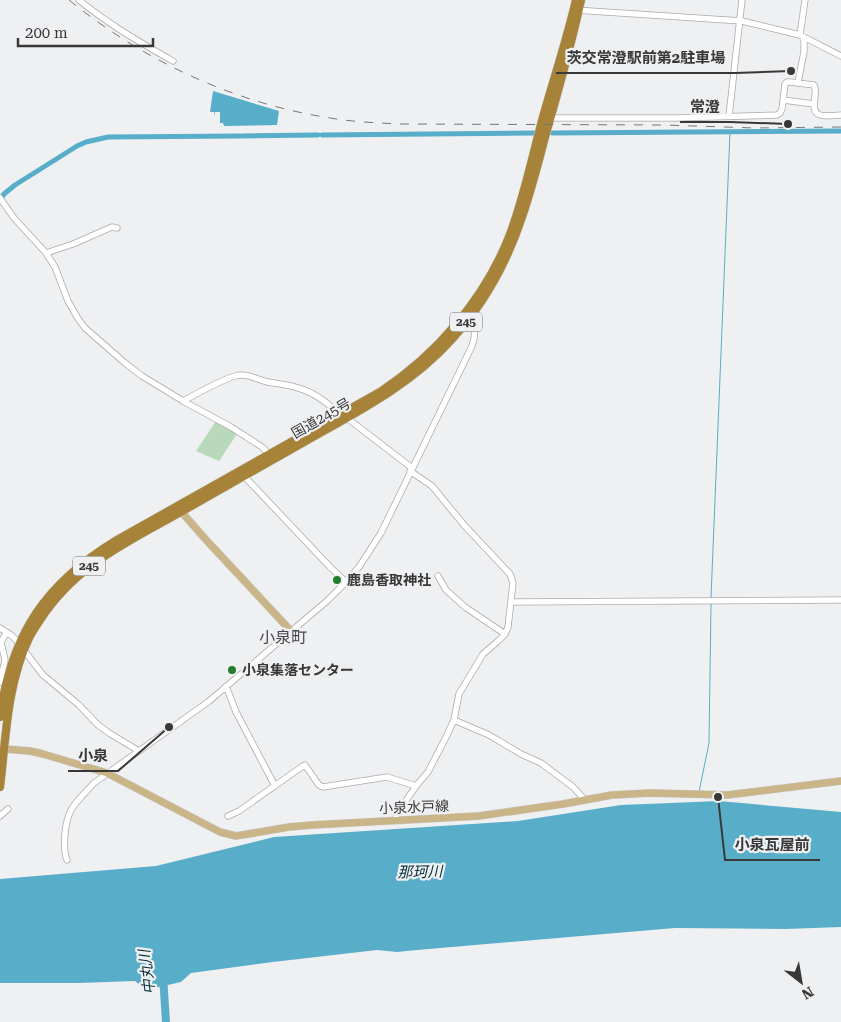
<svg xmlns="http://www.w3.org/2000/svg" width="841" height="1022" viewBox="0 0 841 1022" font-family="'Roboto Serif','Noto Sans JP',serif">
	<rect width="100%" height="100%" fill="#eff0f2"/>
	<path fill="#b9daba" d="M216 421 237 434 219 461 196 451Z"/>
	<path fill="#58aec9" d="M213 91 279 111 277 125 224 126 223 123H220V112H215L214 116V112H210Z
		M719 801 841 812V927L786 929 675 928 417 950 397 952 377 950 273 962 191 973 181 982 146 990 135 981 79 983H0V879L156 866 274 837 518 821 621 805Z"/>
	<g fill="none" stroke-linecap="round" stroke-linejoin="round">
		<path stroke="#58aec9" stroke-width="1" d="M711 598 730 132
			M699 792 709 743 711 604"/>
		<path stroke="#58aec9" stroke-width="5" d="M552 133 841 131
			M322 135 534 133
			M242 136 318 135
			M0 200 4 194 15 185 77 146 86 142 108 137 240 136"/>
		<path stroke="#58aec9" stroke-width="8" d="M163 975 166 1022"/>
		<defs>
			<path id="minor" d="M79 0C108 24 141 43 173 61
				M575 10 742 21 800 35 841 56
				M800 35 805 0
				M798 82 804 52V38
				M783 100 814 104
				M729 116 742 0
				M547 118H676L777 115 780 113 782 109 785 84 787 82H790L814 85C819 93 808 111 820 115 826 117 835 115 841 115
				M0 198 14 218 46 253 55 267 68 301 77 317 85 328 125 363 142 376 183 401 231 427 262 447 271 456
				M46 253 73 244 112 227 117 228
				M183 401C196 394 221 380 235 376 246 373 254 378 264 381 275 384 287 384 298 388 314 392 328 403 340 415
				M347 418 412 468
				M244 476 331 568 346 582
				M438 576 446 590 465 607 505 634
				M512 602 841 600
				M0 628 11 635 16 640 43 675 79 705 98 725 109 733 139 751
				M0 682 5 660 1 642 7 632
				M226 686 236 712 275 786
				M454 720 489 735 521 754 541 763 573 787 585 800
				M0 816 8 809
				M228 816 239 811 303 766 305 765 319 785 323 787 387 777 416 786
				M395 820 397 814 416 786 428 772 446 737 454 720 459 694 483 654 497 642 505 634 508 627 513 583 510 574 464 525 432 486 410 471
				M67 860C62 847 65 822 71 810 77 800 86 792 94 783L208 702 327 601 346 582 359 567 381 533 472 346C476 334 476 327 467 318"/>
			<path id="major" d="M178 508 208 542 291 631
				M4 749 30 751 43 754 107 773 220 832 236 836 289 827 312 825 479 816 563 804 612 795 650 793 727 795 841 781"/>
			<path id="highway" d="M0 717C11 634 46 583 117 540L380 392C436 355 484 300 509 237 524 198 532 157 543 117 554 78 567 39 576 0
				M0 787C6 737 7 684 29 638 32 632 36 626 40 620 75 566 125 543 179 513 223 488 267 463 311 438 361 410 413 383 452 339 484 304 507 262 522 217 531 191 538 164 545 137 558 92 571 46 581 0"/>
		</defs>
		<use href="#minor" stroke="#aaaaac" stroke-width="7"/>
		<use href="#major" stroke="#cbcbcc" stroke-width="8"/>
		<use href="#highway" stroke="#cbcbcc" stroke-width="9"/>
		<use href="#minor" stroke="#fff" stroke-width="5.5"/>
		<use href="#major" stroke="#cab588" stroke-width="7"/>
		<use href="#highway" stroke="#a68339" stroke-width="8"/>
		<path stroke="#757677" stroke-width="1" stroke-dasharray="9 9" stroke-linecap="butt" d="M69 0C144 61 234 103 330 118 354 122 378 123 402 124L664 125 755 128 841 127"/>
	</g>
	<g fill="#227d2c" stroke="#eff0f2" stroke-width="2">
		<circle cx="337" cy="580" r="5"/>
		<circle cx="232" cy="670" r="5"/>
	</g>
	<g text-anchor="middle" stroke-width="4.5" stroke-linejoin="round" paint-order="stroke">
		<g fill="#eff0f2" stroke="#6f6f70" stroke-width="1">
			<rect x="450" y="312.5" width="32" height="19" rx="4"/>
			<rect x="73" y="556.5" width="32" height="19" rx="4"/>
		</g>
		<g font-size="12" font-weight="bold" fill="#383839">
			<text x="466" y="326">245</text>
			<text x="89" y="570">245</text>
		</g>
		<g font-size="14" fill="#383839" stroke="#eff0f2">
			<text transform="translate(321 418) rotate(-30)" y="5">国道245号</text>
			<text transform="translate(414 807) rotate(-2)" y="5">小泉水戸線</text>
		</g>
		<g font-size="14" font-weight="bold" fill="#383839" stroke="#eff0f2" text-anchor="start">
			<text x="347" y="585">鹿島香取神社</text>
			<text x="242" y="675">小泉集落センター</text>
		</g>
		<g font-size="15" font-style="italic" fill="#052f3b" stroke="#eff0f2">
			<text transform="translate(420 872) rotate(-1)" y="5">那珂川</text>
			<text transform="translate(147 972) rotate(-97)" y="5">中丸川</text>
		</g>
		<g font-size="16" fill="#4a4a4c" stroke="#eff0f2">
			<text x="283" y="643">小泉町</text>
		</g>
	</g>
	<path fill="none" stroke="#383839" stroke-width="2" d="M791 71L735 73H556M788 124L730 122H680M169 727L118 771H68M718 797L725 860H820"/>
	<g fill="#383839" stroke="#eff0f2" stroke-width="2">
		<circle cx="791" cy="71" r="5"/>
		<circle cx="788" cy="124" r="5"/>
		<circle cx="169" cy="727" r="5"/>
		<circle cx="718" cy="797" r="5"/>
	</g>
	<g font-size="15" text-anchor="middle" font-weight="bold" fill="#383839" stroke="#eff0f2" stroke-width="4.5" stroke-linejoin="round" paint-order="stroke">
		<text x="646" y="63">茨交常澄駅前第2駐車場</text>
		<text x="705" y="112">常澄</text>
		<text x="93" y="761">小泉</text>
		<text x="772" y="850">小泉瓦屋前</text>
	</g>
	<g transform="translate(801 982) rotate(149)" stroke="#eff0f2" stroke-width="4" paint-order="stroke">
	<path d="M0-4L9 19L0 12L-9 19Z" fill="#383839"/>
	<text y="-8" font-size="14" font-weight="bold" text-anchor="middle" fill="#383839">N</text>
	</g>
	<path d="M18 38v8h135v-8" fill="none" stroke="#383839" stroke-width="2.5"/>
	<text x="25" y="38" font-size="15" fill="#383839" stroke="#eff0f2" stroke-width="4" paint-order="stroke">200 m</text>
</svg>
